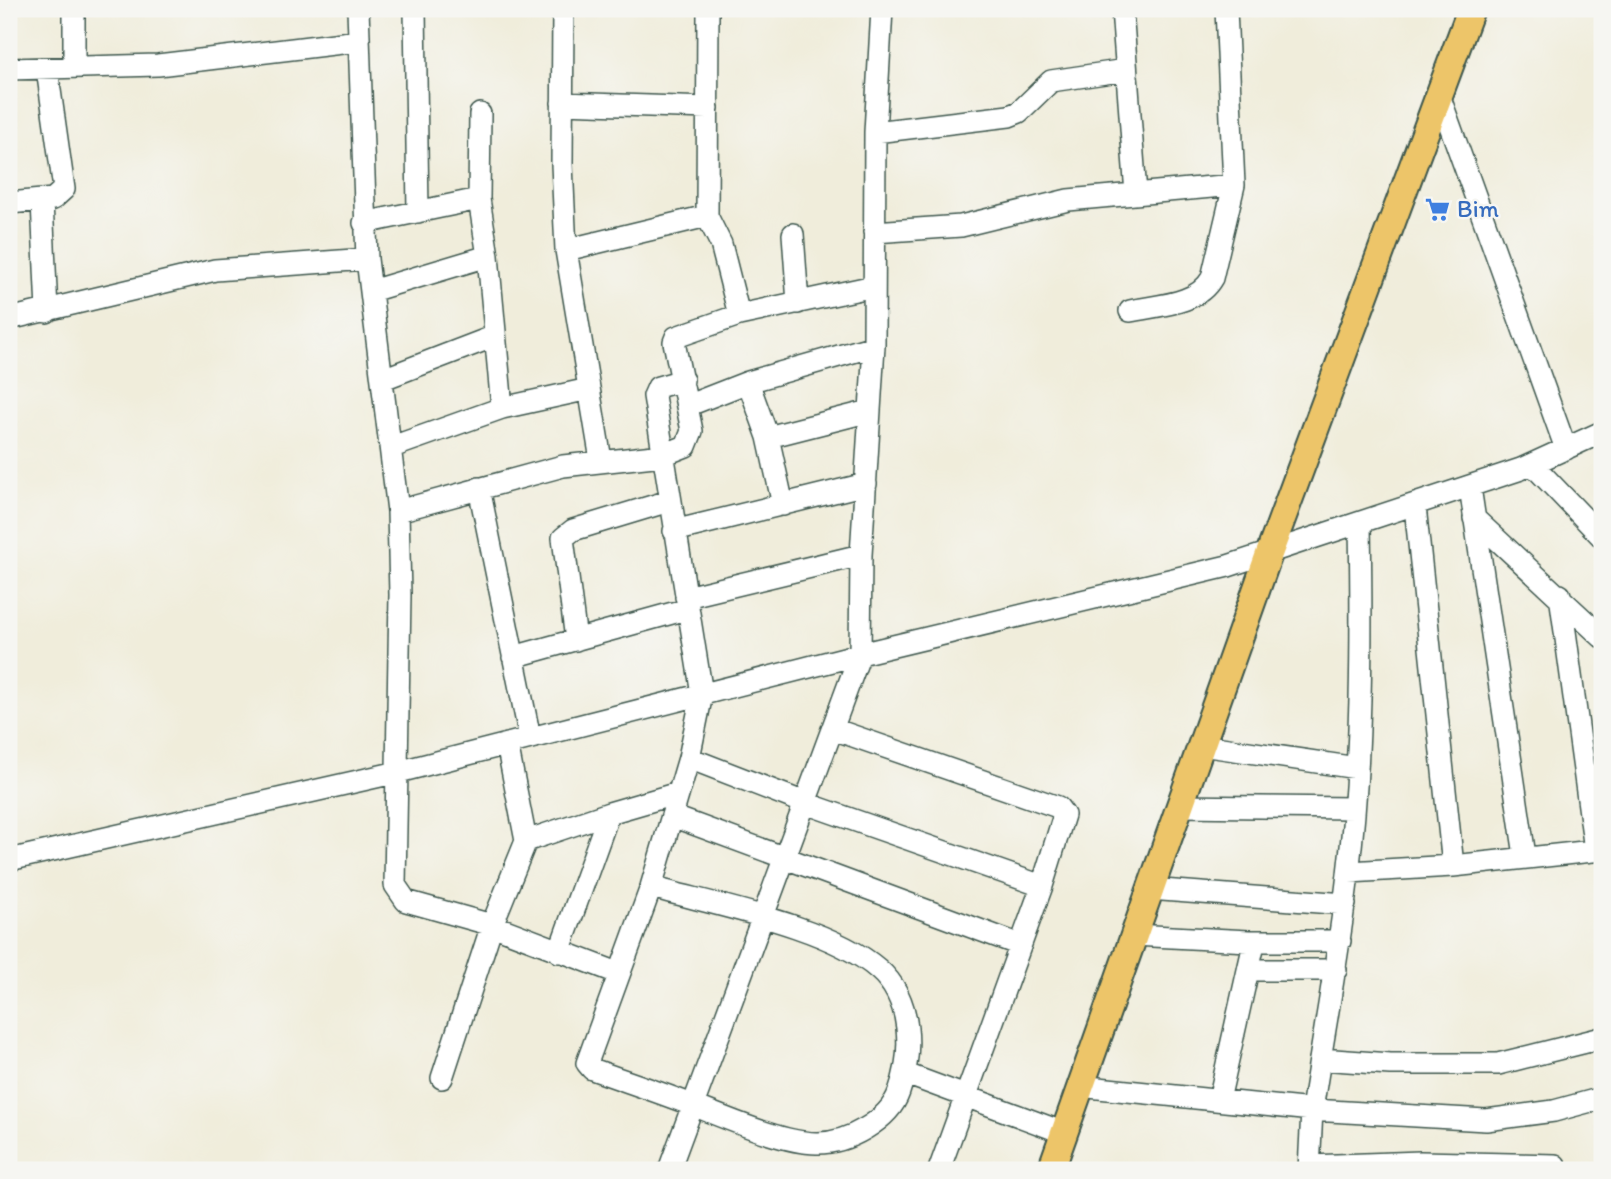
<svg xmlns="http://www.w3.org/2000/svg" width="1611" height="1179" viewBox="0 0 1611 1179" font-family="Itim,sans-serif">
	<rect width="100%" height="100%" fill="#f6f6f2"/>
	<filter id="ink" filterUnits="userSpaceOnUse"><feTurbulence type="fractalNoise" baseFrequency=".0143" numOctaves="2"/><feDisplacementMap in="SourceGraphic" scale="14" xChannelSelector="R" yChannelSelector="G"/><feConvolveMatrix kernelMatrix="1 2 1 2 8 2 1 2 1" color-interpolation-filters="sRGB"/></filter>
	<filter id="wash" filterUnits="userSpaceOnUse"><feTurbulence type="fractalNoise" baseFrequency=".00686" numOctaves="4" result="noise"/><feDisplacementMap in="SourceGraphic" scale="28" xChannelSelector="R" yChannelSelector="G"/><feGaussianBlur stdDeviation="1.57" result="paint"/><feColorMatrix in="noise" values="0 0 0 0 0 0 0 0 0 0 0 0 0 0 0 0 0 1.4 0 .05"/><feComposite in="paint" operator="in"/></filter>
	<g filter="url(#wash)">
		<rect width="100%" height="100%" fill="#f0eddb"/>
	</g>
	<g filter="url(#ink)">
		<g fill="none" stroke-linecap="round" stroke-linejoin="round">
			<defs>
				<path id="minor" d="M74 9V67
					M358 9 367 259 398 511 400 595 395 885 406 901 492 925 618 973
					M415 9 418 212
					M563 9 562 164 566 250 707 216
					M708 9 707 216 721 244 739 315
					M1122 9 1136 194
					M9 69 158 65 359 41
					M1439 95 1566 449
					M562 103 708 108
					M875 132 1009 116 1019 112 1051 81 1126 70
					M479 199 480 114
					M42 201 47 312
					M9 203 53 199 64 189 47 69
					M364 223 479 199 488 256 502 408 589 389
					M874 232 961 226 1068 200 1234 185
					M793 234 798 303
					M566 250 601 460
					M371 291 488 256
					M1130 311C1158 305 1197 305 1212 278L1234 185 1226 9
					M9 319 215 270 367 259
					M383 379 495 336
					M748 382 768 437 783 505
					M689 405 748 382 874 346
					M768 437 870 411
					M392 447 502 408
					M1532 464 1602 537
					M1470 487 1525 856
					M479 488 530 738
					M1415 506 1453 866
					M398 511 563 466 663 455 686 446 692 431 674 342 676 337 739 315 874 286
					M1474 518 1602 637
					M674 531 866 484
					M1560 595 1595 850
					M686 597 861 555
					M576 640 563 538 573 530 669 501
					M513 657 687 609
					M833 729 1058 807 1064 815 1042 886 939 1170
					M507 744 526 841
					M1201 745 1357 768
					M689 758 805 803 1042 886
					M1179 806 1354 808
					M672 816 1020 945
					M9 860 398 772 860 654 1228 566 1521 469 1602 432
					M1349 872 1453 866 1602 850
					M651 887C715 905 829 926 878 969 913 999 913 1053 899 1092 889 1121 847 1143 818 1143 784 1144 724 1117 692 1105 659 1092 625 1081 592 1069L587 1063 651 887 689 758 702 694 654 396 658 387 683 380
					M1149 889 1345 904
					M1133 935 1249 941 1253 948 1248 970
					M1249 941H1340
					M559 952 609 813
					M1320 1059 1390 1064H1498L1602 1038
					M906 1074 1062 1132
					M442 1078 492 925 526 841 609 813 678 793
					M1079 1086 1312 1110C1324 1031 1339 953 1348 874 1362 758 1362 640 1360 524
					M1219 1100 1248 970H1336
					M1309 1166 1421 1162 1555 1165
					M669 1170 860 654 861 555 874 346 875 132 882 9
					M1309 1170 1312 1110 1486 1120 1554 1111 1602 1098"/>
				<path id="major" d="M1051 1170 1269 554 1471 9"/>
			</defs>
			<use href="#minor" stroke="#3e574d" stroke-width="24"/>
			<use href="#major" stroke="#3e574d" stroke-width="30"/>
			<use href="#minor" stroke="#fff" stroke-width="21"/>
			<use href="#major" stroke="#edc569" stroke-width="26"/>
		</g>
	</g>
	<defs>
		<symbol id="supermarket-bare" viewBox="-9 -9 18 18"><path d="M-6-5.5h2.5l.6 2H6L4.5 2H-2.5L-4.4-4H-6ZM-1.5 3.2a1.3 1.3 0 1 0 .1 0ZM3 3.2a1.3 1.3 0 1 0 .1 0Z" fill="#3f7fe0" stroke="#f6f6f2" stroke-width="2.5" paint-order="stroke"/></symbol>
	</defs>
	<g fill-rule="evenodd">
		<use href="#supermarket-bare" x="1420" y="192" width="35" height="35"/>
	</g>
	<g text-anchor="middle" stroke-width="5" stroke-linejoin="round" paint-order="stroke">
		<g font-size="24" fill="#366cbe" stroke="#f6f6f2" text-anchor="start">
			<text x="1457" y="217">Bim</text>
		</g>
	</g>
	<rect width="1611" height="1179" fill="none" stroke="#f6f6f2" stroke-width="35"/>
</svg>
